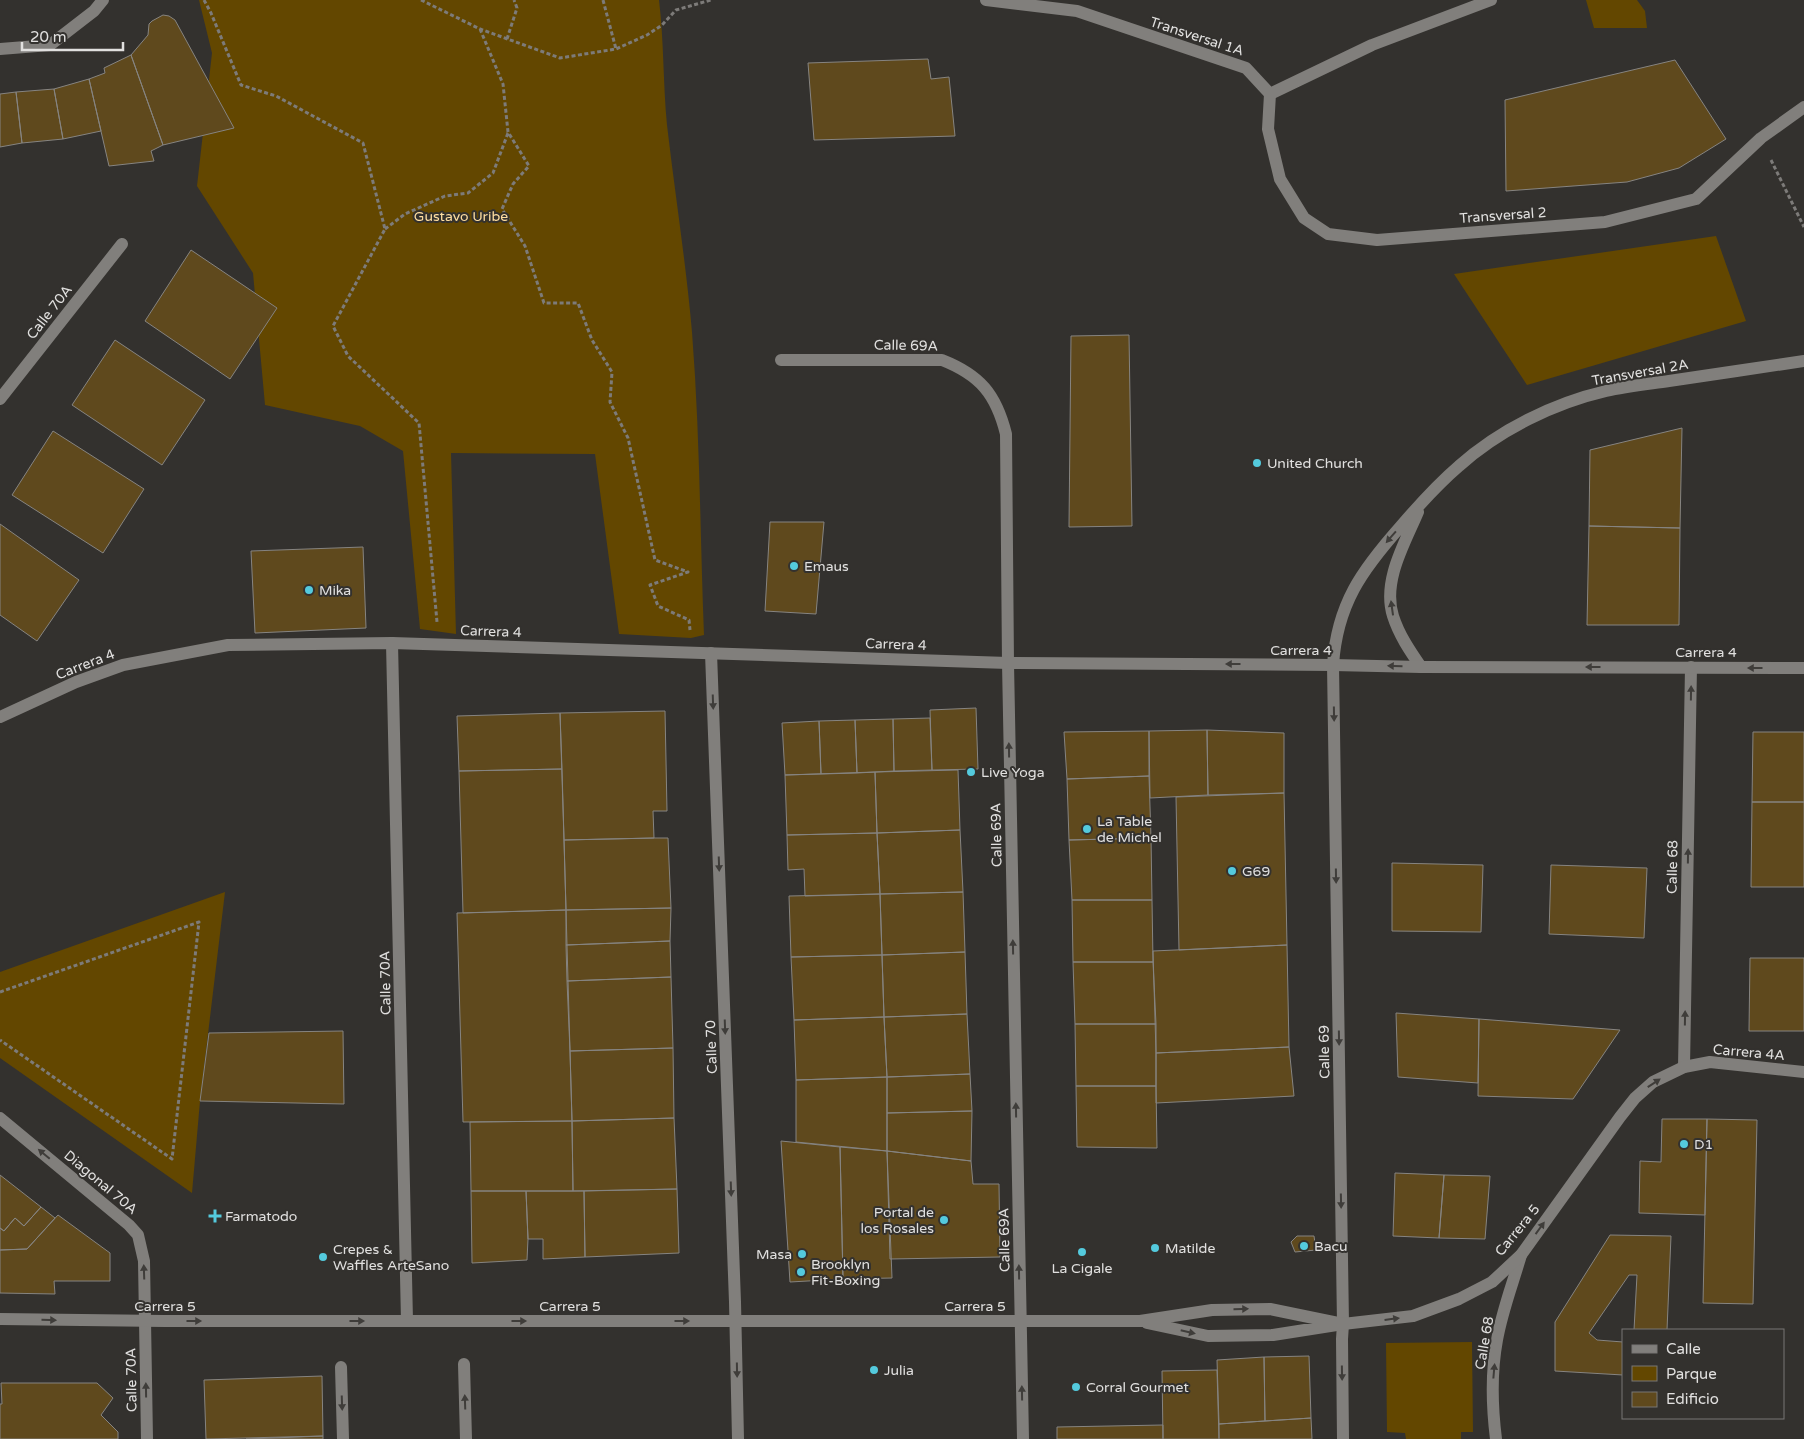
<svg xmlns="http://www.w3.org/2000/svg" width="1804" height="1439" viewBox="0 0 1804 1439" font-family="'Varela Round',sans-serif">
	<rect width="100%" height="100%" fill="#33312e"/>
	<path fill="#634700" d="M199 0H659C664 41 663 83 667 125 675 194 686 263 692 332 700 433 700 534 704 635L691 638 619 634 595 454 451 453 456 634 420 629 403 451 360 426 265 405 253 273 197 186 212 53Z
		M1586 0H1637L1645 11 1647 28H1594Z
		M1716 236 1746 321 1527 385 1454 274Z
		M225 892 200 1101 192 1193 0 1058V972Z
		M1472 1342 1473 1432H1461V1439H1406L1405 1433 1387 1432 1386 1343Z"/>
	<path fill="#5f491d" stroke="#868481" d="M163 15 169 16 175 20 234 128 163 145 131 55 148 35 149 24 152 21Z
		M131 55 163 145 151 151 154 161 109 166 89 79 105 73 104 68Z
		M928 59 931 79 949 77 955 136 814 140 808 63Z
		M1675 60 1726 139 1679 168 1627 182 1506 191 1505 100Z
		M89 79 101 131 63 139 54 89Z
		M54 89 63 139 22 143 16 92Z
		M16 92 22 143 0 147V94Z
		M191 250 277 308 230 379 145 321Z
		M1129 335 1132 526 1069 527 1071 336Z
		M115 340 205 400 162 465 72 405Z
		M1682 428 1680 528 1589 526 1590 450Z
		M53 431 144 489 103 553 12 495Z
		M770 522H824L816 614 765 611Z
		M0 524 79 580 37 641 0 615Z
		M1589 526 1680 528 1679 625H1587Z
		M363 547 366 628 255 633 251 551Z
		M976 708 978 769 932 770 930 710Z
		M665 711 667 811H653L654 838 564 840 560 713Z
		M560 713 562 769 459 771 457 716Z
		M930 718 932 770 894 771 893 719Z
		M893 719 894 771 857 773 855 720Z
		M855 720 857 773 821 774 819 721Z
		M819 721 821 774 785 775 782 723Z
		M1207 730 1284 733V793L1208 795Z
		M1207 730 1208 795 1150 798 1149 731Z
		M1149 731V776L1067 779 1064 732Z
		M1753 732H1804V802H1752Z
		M562 769 566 910 463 913 459 771Z
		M958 770 960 830 877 833 875 772Z
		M875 772 877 833 787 835 785 775Z
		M1149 776 1151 838 1069 840 1067 779Z
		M1284 793 1287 945 1179 950 1176 797Z
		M1752 802H1804V887H1751Z
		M960 830 963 892 880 894 877 833Z
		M877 833 880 894 805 896 804 869 788 870 787 835Z
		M654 838H668L671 908 566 910 564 840Z
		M1151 838 1152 900H1072L1069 840Z
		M1392 863 1483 865 1481 932 1392 931Z
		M1551 865 1647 868 1644 938 1549 934Z
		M963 892 965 952 882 955 880 894Z
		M880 894 882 955 791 957 789 896Z
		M1072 900H1152L1153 962H1073Z
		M671 908 670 941 566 945V910Z
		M566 910 572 1121 463 1122 457 913Z
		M670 941 671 977 567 981 566 945Z
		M1287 945 1289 1047 1156 1053 1153 951Z
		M965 952 967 1014 884 1017 882 955Z
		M882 955 884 1017 794 1020 791 957Z
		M1750 958H1804V1031H1749Z
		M1073 962H1153L1156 1024H1075Z
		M671 977 673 1048 570 1051 567 981Z
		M1396 1013 1479 1019 1478 1083 1398 1077Z
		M967 1014 970 1074 887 1077 884 1017Z
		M884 1017 887 1077 796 1080 794 1020Z
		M1479 1019 1620 1030 1573 1099 1478 1096Z
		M1075 1024H1156V1086H1076Z
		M343 1031 344 1104 200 1101 209 1033Z
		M1289 1047 1294 1096 1156 1103V1053Z
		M673 1048 674 1118 572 1121 570 1051Z
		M970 1074 972 1111 887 1113V1077Z
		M887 1077V1151L796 1142V1080Z
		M1076 1086H1156L1157 1148 1077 1147Z
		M972 1111 971 1161 887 1151V1113Z
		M674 1118 677 1189 573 1191 572 1121Z
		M1662 1119H1707L1705 1215 1639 1213 1640 1161 1661 1162Z
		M1707 1119 1757 1120 1753 1304 1703 1303Z
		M572 1121 573 1191H471L470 1122Z
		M781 1141 840 1147 843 1279 790 1282Z
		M840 1147 887 1151 892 1278 843 1279Z
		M887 1151 971 1161 973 1184H999L1000 1257 890 1259Z
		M1395 1173 1444 1175 1439 1238 1393 1236Z
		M0 1175 41 1207 24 1226 15 1218 4 1231 0 1228Z
		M1444 1175 1490 1176 1485 1239 1439 1238Z
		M677 1189 679 1253 585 1257 584 1191Z
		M471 1191H526L528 1239 527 1260 472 1263Z
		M526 1191H584L585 1257 543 1259V1239H528Z
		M41 1207 55 1218 27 1249 0 1250V1228L4 1231 15 1218 24 1226Z
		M58 1215 110 1253V1281H54L55 1294 0 1293V1250L27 1249Z
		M1610 1235 1671 1236 1667 1330H1634L1637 1275H1629L1589 1333 1597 1340 1623 1342V1375L1555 1371V1322Z
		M1297 1236H1314L1316 1250 1295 1252 1291 1242Z
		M1309 1356 1311 1418 1265 1421 1264 1357Z
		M1264 1357 1265 1421 1219 1424 1217 1360Z
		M1217 1370 1219 1439H1163L1162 1371Z
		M322 1376 323 1436 206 1439 204 1380Z
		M1 1383H97L113 1398 101 1415 118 1432V1439H0V1404H2Z
		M1311 1418 1312 1439H1219V1424Z
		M1163 1425V1439H1057V1427Z
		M323 1436V1439H246Z"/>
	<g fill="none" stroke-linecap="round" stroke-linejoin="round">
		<path stroke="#7d7b79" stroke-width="3" stroke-dasharray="4 2.5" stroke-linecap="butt" d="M204 0 211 13 241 85 276 96 363 143 385 229 333 326 348 356 419 423 437 622
			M421 0 480 29 560 58 616 49 647 35 662 25 676 10 711 0
			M603 0 616 49
			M480 29 503 84 508 132 529 166 513 184 502 209 525 246 544 303H578L592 340 612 372 610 402 628 438 655 560 688 572 650 585 658 606 689 620 690 630
			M507 39 517 8 514 0
			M1771 160 1804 227
			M385 229 405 214 445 196 468 193 493 173 508 133
			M0 992 199 922 172 1159 0 1040"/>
		<path stroke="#817f7c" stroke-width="12" d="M464 1364 466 1439
			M341 1367 343 1439"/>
		<path stroke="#817f7c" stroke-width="12" d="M986 0 1077 11 1246 68 1270 94
			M0 49 50 45 94 11 103 0
			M1270 94 1268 129 1280 179 1304 218 1328 234 1377 240 1605 222 1696 199 1761 138 1804 107
			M1270 94 1372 45 1491 0
			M781 360H942C980 375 996 394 1006 434L1008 663 1023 1439
			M0 399 122 244
			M1418 512C1405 543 1382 581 1393 616 1399 635 1410 651 1421 667
			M392 643 407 1321
			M711 653 735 1302 738 1439
			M1684 1067 1691 667
			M0 1118 129 1225 138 1235 144 1261 147 1439
			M1343 1439 1342 1339 1343 1324 1333 665C1337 604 1362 570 1401 526 1419 505 1438 484 1459 466 1499 430 1554 403 1606 391 1626 386 1648 384 1669 381 1714 374 1759 368 1804 361
			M1496 1439C1492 1407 1491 1372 1497 1340 1502 1311 1513 1283 1521 1255"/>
		<path stroke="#817f7c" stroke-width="12" d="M0 717 76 682 123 665 228 645 392 643 1008 663 1333 665 1421 667 1804 668
			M0 1319 164 1321H1140L1212 1310 1270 1309 1343 1324
			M1147 1323 1208 1336 1273 1335 1343 1324 1413 1316 1459 1299 1492 1282 1521 1255 1620 1117 1635 1098 1653 1082 1684 1067 1710 1062 1804 1072"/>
	</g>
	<defs><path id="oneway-solid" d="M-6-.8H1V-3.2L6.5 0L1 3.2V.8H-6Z" transform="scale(1.25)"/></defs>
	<g fill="#3f3d3a">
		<use href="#oneway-solid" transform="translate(1391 537) rotate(131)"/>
		<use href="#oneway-solid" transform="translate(1392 608) rotate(-98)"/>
		<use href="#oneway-solid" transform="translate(1233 664) rotate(-180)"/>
		<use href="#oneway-solid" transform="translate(1395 666) rotate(-178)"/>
		<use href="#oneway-solid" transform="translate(1593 667) rotate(-180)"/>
		<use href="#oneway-solid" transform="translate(1755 668) rotate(-180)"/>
		<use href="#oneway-solid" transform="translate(1691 693) rotate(-89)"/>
		<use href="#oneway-solid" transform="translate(713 702) rotate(88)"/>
		<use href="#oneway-solid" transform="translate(1334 714) rotate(89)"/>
		<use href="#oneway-solid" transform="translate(1009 750) rotate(-91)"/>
		<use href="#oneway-solid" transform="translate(1688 856) rotate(-89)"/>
		<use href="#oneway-solid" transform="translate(719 864) rotate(88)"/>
		<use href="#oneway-solid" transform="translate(1336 876) rotate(89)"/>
		<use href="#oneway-solid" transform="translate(1013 947) rotate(-91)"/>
		<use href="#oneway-solid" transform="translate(1685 1018) rotate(-89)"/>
		<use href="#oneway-solid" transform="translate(725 1027) rotate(88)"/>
		<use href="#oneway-solid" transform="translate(1339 1038) rotate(89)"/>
		<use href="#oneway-solid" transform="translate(1654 1083) rotate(-33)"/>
		<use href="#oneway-solid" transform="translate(1016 1110) rotate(-91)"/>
		<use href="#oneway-solid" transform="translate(44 1154) rotate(-140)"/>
		<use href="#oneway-solid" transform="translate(731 1189) rotate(88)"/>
		<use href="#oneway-solid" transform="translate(1341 1201) rotate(89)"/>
		<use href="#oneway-solid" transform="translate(1540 1228) rotate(-54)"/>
		<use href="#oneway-solid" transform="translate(144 1272) rotate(-92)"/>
		<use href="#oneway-solid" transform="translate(1019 1272) rotate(-91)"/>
		<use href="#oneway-solid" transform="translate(1241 1309) rotate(-1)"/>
		<use href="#oneway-solid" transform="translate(1392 1319) rotate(-7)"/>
		<use href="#oneway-solid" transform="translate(49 1320) rotate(1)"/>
		<use href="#oneway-solid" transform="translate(194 1321)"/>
		<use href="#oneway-solid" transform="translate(357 1321)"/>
		<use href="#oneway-solid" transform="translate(519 1321)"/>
		<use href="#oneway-solid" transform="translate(682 1321)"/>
		<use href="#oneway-solid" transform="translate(1188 1332) rotate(13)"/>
		<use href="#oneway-solid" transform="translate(737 1370) rotate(89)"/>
		<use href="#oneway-solid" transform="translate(1494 1371) rotate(-85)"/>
		<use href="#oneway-solid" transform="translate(1342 1373) rotate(89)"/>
		<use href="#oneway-solid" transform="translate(146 1390) rotate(-91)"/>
		<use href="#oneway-solid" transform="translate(1022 1393) rotate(-91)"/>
		<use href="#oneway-solid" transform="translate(465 1402) rotate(-92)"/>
		<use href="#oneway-solid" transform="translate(342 1403) rotate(88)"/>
	</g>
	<g fill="#54cadd" stroke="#33312e" stroke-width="2">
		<circle cx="1257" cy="463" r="5"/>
		<circle cx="794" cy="566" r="5"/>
		<circle cx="309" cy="590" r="5"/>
		<circle cx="971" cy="772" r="5"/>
		<circle cx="1087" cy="829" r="5"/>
		<circle cx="1232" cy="871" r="5"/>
		<circle cx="1684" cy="1144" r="5"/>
		<path d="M212.5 1208.5h5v5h5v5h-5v5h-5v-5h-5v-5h5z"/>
		<circle cx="944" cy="1220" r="5"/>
		<circle cx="1304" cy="1246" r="5"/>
		<circle cx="1155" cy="1248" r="5"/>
		<circle cx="1082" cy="1252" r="5"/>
		<circle cx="802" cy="1254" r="5"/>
		<circle cx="323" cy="1257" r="5"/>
		<circle cx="801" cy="1272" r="5"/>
		<circle cx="874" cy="1370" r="5"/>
		<circle cx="1076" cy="1387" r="5"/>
	</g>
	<g text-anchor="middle" stroke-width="4" stroke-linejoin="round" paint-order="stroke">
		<g font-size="14" fill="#e1e0df" stroke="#33312e">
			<text transform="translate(1197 36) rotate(18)" y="5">Transversal 1A</text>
			<text transform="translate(1503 215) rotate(-4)" y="5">Transversal 2</text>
			<text transform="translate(49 312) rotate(-52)" y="5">Calle 70A</text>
			<text transform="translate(906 345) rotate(1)" y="5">Calle 69A</text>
			<text transform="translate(1640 372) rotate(-10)" y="5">Transversal 2A</text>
			<text transform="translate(491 631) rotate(2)" y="5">Carrera 4</text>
			<text transform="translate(896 644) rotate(2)" y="5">Carrera 4</text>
			<text x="1301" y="655">Carrera 4</text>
			<text x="1706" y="657">Carrera 4</text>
			<text transform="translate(85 664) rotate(-21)" y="5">Carrera 4</text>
			<text transform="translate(996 835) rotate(-91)" y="5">Calle 69A</text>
			<text transform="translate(1672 867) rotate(-89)" y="5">Calle 68</text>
			<text transform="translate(385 983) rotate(-91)" y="5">Calle 70A</text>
			<text transform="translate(711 1047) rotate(-92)" y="5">Calle 70</text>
			<text transform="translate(1324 1052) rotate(-91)" y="5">Calle 69</text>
			<text transform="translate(1749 1052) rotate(5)" y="5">Carrera 4A</text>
			<text transform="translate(101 1182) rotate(40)" y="5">Diagonal 70A</text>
			<text transform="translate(1517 1230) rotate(-51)" y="5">Carrera 5</text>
			<text transform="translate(1004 1240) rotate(-91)" y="5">Calle 69A</text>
			<text x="165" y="1311">Carrera 5</text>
			<text x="570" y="1311">Carrera 5</text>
			<text x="975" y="1311">Carrera 5</text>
			<text transform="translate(1484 1343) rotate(-80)" y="5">Calle 68</text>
			<text transform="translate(131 1380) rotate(-91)" y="5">Calle 70A</text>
		</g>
		<g font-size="14" fill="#fedda0" stroke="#33312e">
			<text x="461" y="221">Gustavo Uribe</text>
		</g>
		<g font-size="14" fill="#e1e0df" stroke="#33312e" text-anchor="start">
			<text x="1267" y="468">United Church</text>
			<text x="804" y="571">Emaus</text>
			<text x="319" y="595">Mika</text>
			<text x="981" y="777">Live Yoga</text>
			<text x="1097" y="826">La Table<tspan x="1097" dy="16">de Michel</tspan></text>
			<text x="1242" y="876">G69</text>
			<text x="1694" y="1149">D1</text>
			<text x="934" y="1217" text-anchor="end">Portal de<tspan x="934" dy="16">los Rosales</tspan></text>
			<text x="225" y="1221">Farmatodo</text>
			<text x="1314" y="1251">Bacu</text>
			<text x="1165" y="1253">Matilde</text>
			<text x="333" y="1254">Crepes &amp;<tspan x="333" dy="16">Waffles ArteSano</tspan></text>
			<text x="792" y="1259" text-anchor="end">Masa</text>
			<text x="811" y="1269">Brooklyn<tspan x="811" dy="16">Fit-Boxing</tspan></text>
			<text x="1082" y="1273" text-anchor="middle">La Cigale</text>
			<text x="884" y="1375">Julia</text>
			<text x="1086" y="1392">Corral Gourmet</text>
		</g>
	</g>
	<rect x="1622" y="1329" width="162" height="90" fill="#33312e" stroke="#797775"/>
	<rect x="1632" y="1345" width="25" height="8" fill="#817f7c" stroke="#797775"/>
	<text x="1666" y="1354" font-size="15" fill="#e1e0df">Calle</text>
	<rect x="1632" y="1366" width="25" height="15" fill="#634700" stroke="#797775"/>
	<text x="1666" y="1379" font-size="15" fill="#e1e0df">Parque</text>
	<rect x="1632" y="1392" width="25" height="15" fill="#5f491d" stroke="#797775"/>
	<text x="1666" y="1404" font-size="15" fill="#e1e0df">Edificio</text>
	<path d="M22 42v8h101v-8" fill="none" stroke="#e1e0df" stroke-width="2.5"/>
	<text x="30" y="42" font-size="15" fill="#e1e0df" stroke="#33312e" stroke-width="4" paint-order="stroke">20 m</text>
</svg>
